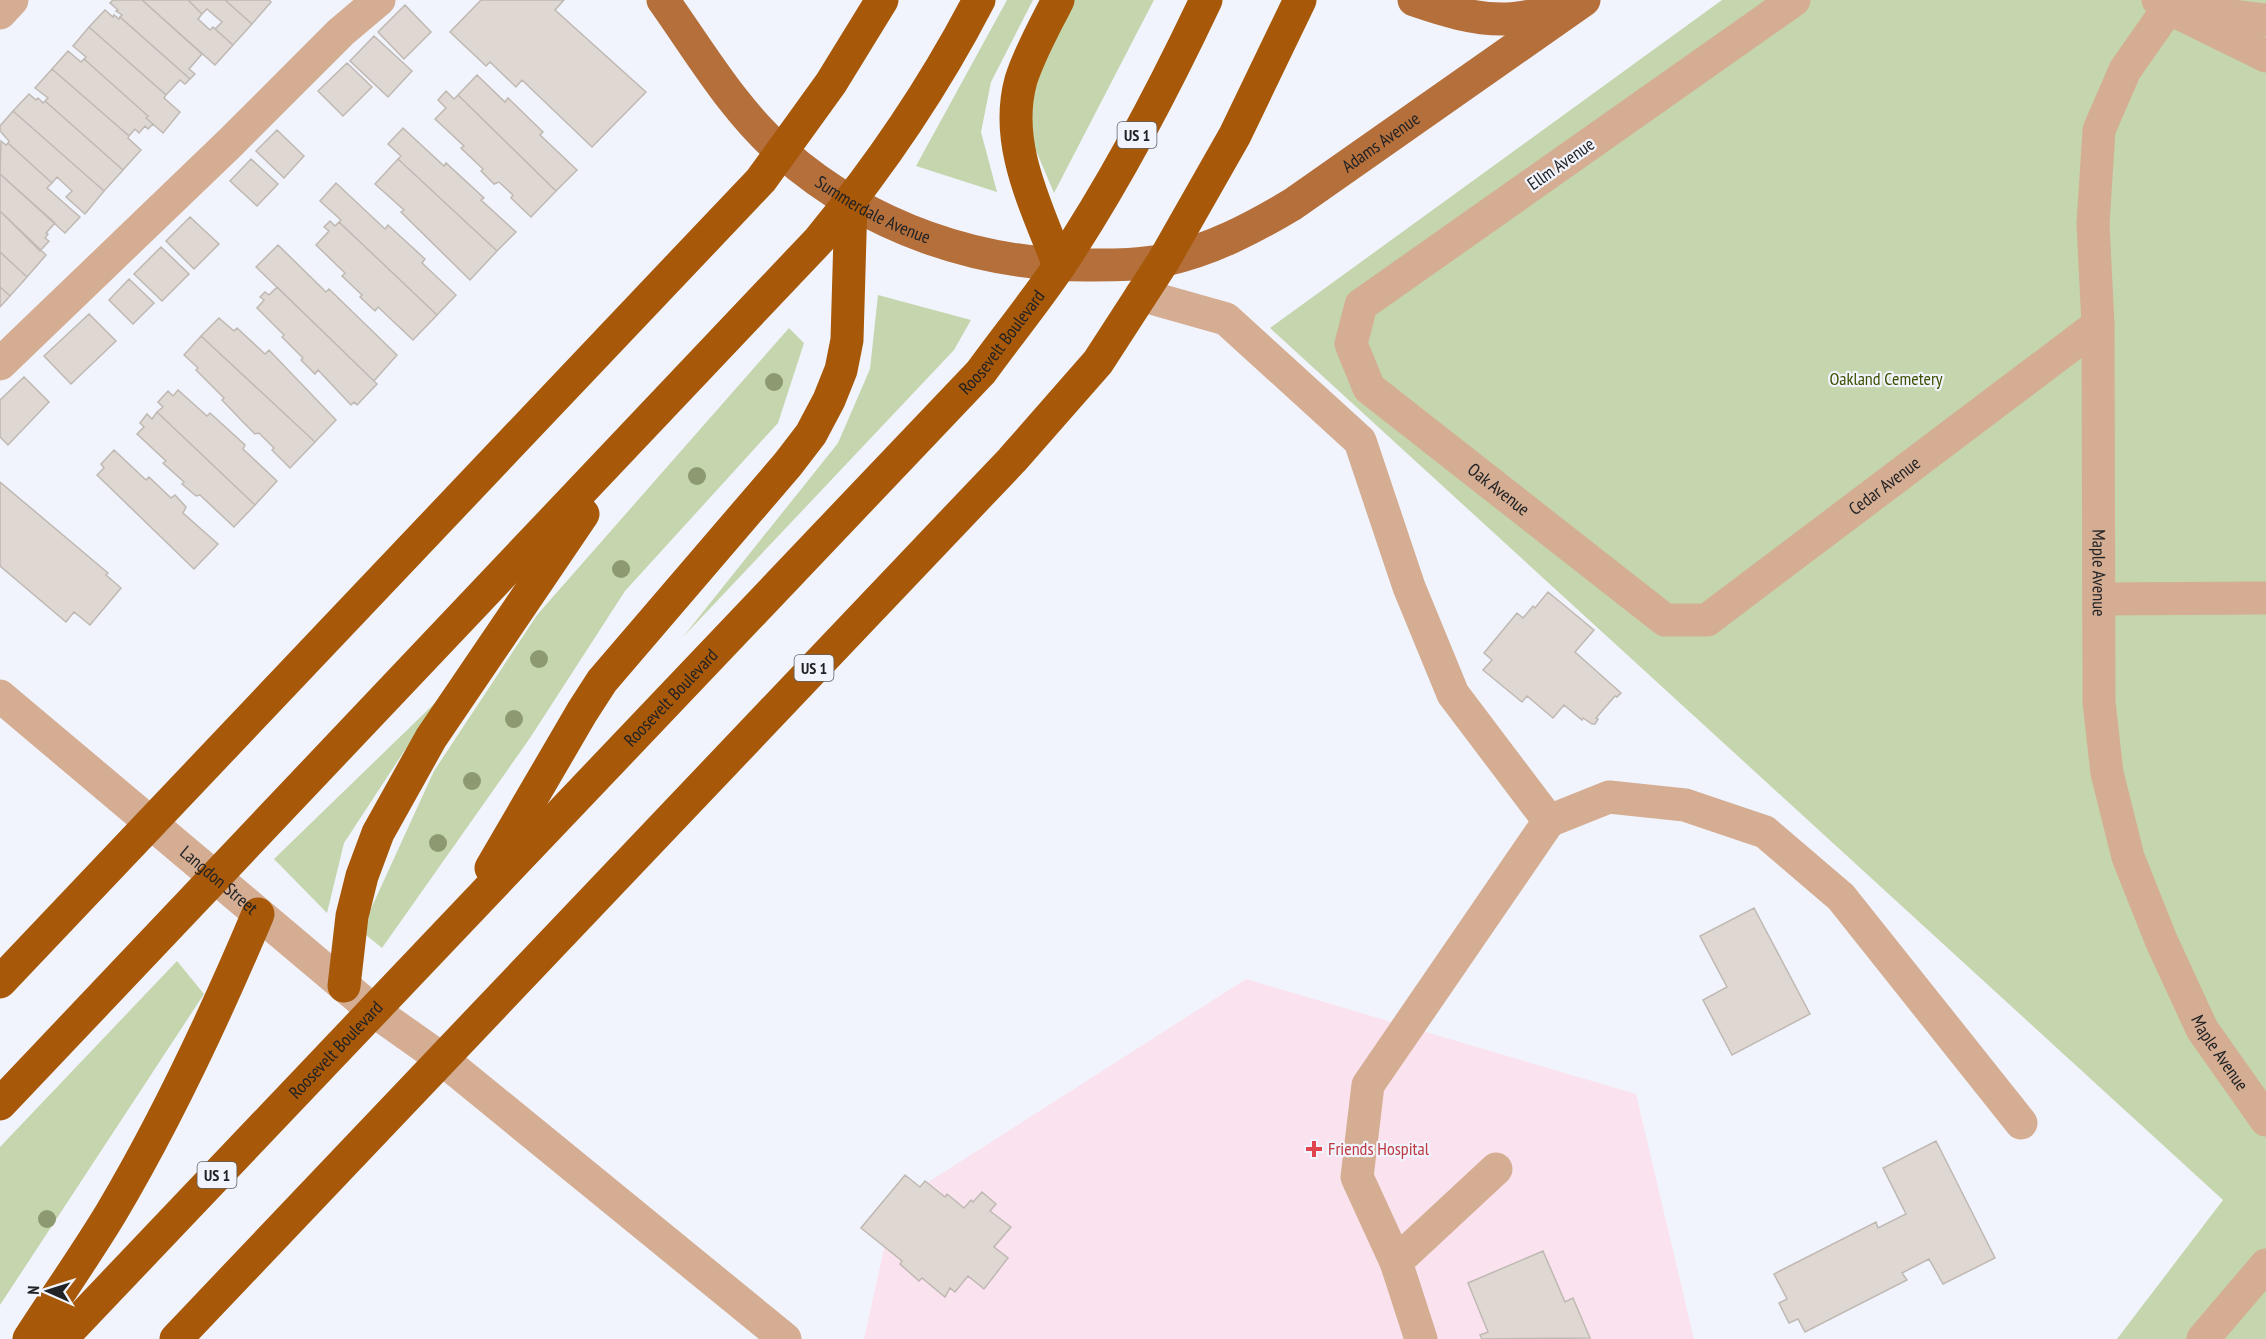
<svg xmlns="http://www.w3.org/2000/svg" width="2266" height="1339" viewBox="0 0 2266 1339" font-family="'PT Sans Narrow',sans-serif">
	<rect width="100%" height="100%" fill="#f1f4fc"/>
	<path fill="#fae3ee" d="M1246 979 1636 1094 1694 1339H864L894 1204Z"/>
	<path fill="#c5d5ad" d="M1007 0H1033L991 82 981 132 997 192 916 166Z
		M1072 0H1154L1054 193 1029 134 1033 80Z
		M1722 0H2266V1339H2117L2223 1200 1270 328Z
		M878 295 971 320 954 350 683 637 838 443 870 369Z
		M789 328 804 343 778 423 625 591 530 738 382 948 366 935 369 913 434 771 537 615Z
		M437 701 344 843 327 913 274 859Z
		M177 961 204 994 0 1305V1147Z"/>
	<path fill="#dfd7d2" stroke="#bfb8b3" stroke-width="1.5" d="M113 0H142L202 54 189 69 195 74 190 79 120 17 122 15 116 11 118 10 110 3Z
		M142 0H188L202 14 198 19 210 30 213 27 233 45 215 65Z
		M188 0H225L252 24 233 45 215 29 222 22 207 9 202 14Z
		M225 0H269L271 2 252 24Z
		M481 0H564L555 10 646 92 592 147 522 80 516 87 490 62 486 66 450 32Z
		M405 5 431 32 404 59 378 32Z
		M105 10 113 17 114 15 119 19 120 17 190 79 185 84 180 80 166 95 89 27Z
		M89 27 166 95 164 98 180 112 163 133 146 118 148 116 84 59 86 57 73 46Z
		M374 36 412 71 388 97 350 61Z
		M68 51 81 62 84 59 148 116 146 118 153 124 148 129 145 126 139 133 135 129 129 136 52 69Z
		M347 63 372 87 343 116 318 91Z
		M52 69 129 136 128 138 141 150 123 170 45 101 48 98 35 88Z
		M477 75 505 102 508 98 543 132 540 135 577 170 556 191 458 95Z
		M446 91 454 99 458 95 556 191 531 217 511 198 513 195 499 182 494 184 481 171 483 169 461 148 464 146 435 119 446 108 438 100Z
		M29 94 36 100 38 98 43 103 45 101 123 170 104 191 13 111Z
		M13 111 104 191 85 214 66 197 72 191 57 177 52 183 8 143 9 141 0 131V126Z
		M403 128 444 166 446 163 484 198 481 200 516 232 497 251 398 159 401 156 388 144Z
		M277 130 304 156 284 178 256 151Z
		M1 141 6 145 8 143 52 183 47 188 80 217 65 233 0 174Z
		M251 159 278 184 257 206 230 181Z
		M398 159 497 251 470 280 401 212 404 210 375 184Z
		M0 174 55 223 46 233 48 234 45 238 49 241 40 251 0 211Z
		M336 183 385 229 388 225 425 259 422 263 456 295 437 315 339 222 341 220 320 201Z
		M0 211 46 255 27 277 0 252Z
		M190 217 219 244 194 269 166 241Z
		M330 221 335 226 339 222 437 315 413 340 378 307 375 311 360 297 362 295 342 276 345 273 316 245 329 231 324 227Z
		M278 245 326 292 329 289 397 355 374 381 256 267Z
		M161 247 189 274 162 301 134 274Z
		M0 252 27 277 10 296 0 287Z
		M129 279 154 303 133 324 109 300Z
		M0 287 10 296 0 307Z
		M277 287 377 384 357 405 354 402 351 405 318 370 315 374 301 360 303 358 282 337 284 335 257 308 264 300 260 297 265 292 269 295Z
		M89 314 116 341 71 384 44 356Z
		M219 318 234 331 237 328 265 354 269 350 336 420 315 442 201 336Z
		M201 336 315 442 290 468 272 450 274 448 259 433 255 434 243 422 222 400 224 398 196 370 198 368 184 355Z
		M24 377 49 402 8 445 0 437V400Z
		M178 390 207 416 210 413 245 445 243 449 277 481 255 505 157 412 163 407 158 402 168 391 173 396Z
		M157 412 255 505 234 527 200 495 196 496 182 484 184 482 163 463 166 461 137 434 144 427 140 423 147 414 152 419Z
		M114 450 146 480 149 477 171 498 175 495 186 507 183 513 218 544 194 569 97 475 104 468 101 464Z
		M0 482 108 573 106 575 121 588 90 625 74 612 66 622 0 566Z
		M1548 592 1594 630 1575 652 1621 693 1617 697 1615 696 1596 718 1598 719 1595 724H1592L1583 718 1582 720 1564 705 1553 718 1527 696 1522 702 1483 670 1492 660 1484 653 1517 613 1523 618 1533 606 1535 608Z
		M1754 908 1810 1014 1732 1055 1703 1000 1727 987 1700 936Z
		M1936 1141 1995 1258 1943 1284 1929 1259 1902 1273 1907 1280 1805 1332 1798 1319 1789 1323 1779 1303 1787 1299 1774 1274 1876 1222 1878 1228 1906 1214 1883 1168Z
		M905 1175 920 1187 925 1181 945 1197 947 1194 964 1208 971 1200 973 1202 982 1192 996 1204 990 1211 1011 1227 994 1247 1008 1258 984 1289 968 1276 955 1292 950 1288 945 1297 922 1278 919 1281 900 1264 902 1261 861 1228Z
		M1543 1251 1565 1302 1573 1298 1590 1338 1482 1339 1480 1335 1488 1332 1468 1283Z"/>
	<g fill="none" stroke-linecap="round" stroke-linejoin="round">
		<g stroke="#d4ad93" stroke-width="33">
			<path id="s1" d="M1794 0 1361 305 1351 344 1369 388 1665 620H1707L2098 325"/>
			<path d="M2158 0 2168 8 2266 56"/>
			<path id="s2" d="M2174 0 2125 70 2099 130 2093 224 2098 325 2099 702 2107 773 2128 857 2161 940 2202 1029 2266 1120"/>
			<path d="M2197 12 2266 20"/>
			<path d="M0 13 12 0"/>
			<path d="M1141 295 1226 319 1360 441 1409 587 1453 694 1549 821 1609 797 1685 805 1765 832 1841 897 2021 1123"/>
			<path d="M0 364 230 143 341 32 379 0"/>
			<path d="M2099 599 2266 598"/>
			<path id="s3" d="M0 696 374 1011 442 1059 785 1339"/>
			<path d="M1396 1262 1357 1177 1368 1085 1549 821"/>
			<path d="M1421 1339 1396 1262 1496 1169"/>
			<path d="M2203 1339 2266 1265"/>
		</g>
		<g stroke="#b46f3b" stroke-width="33">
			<path id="s4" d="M663 0C700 52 734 111 783 153 869 228 979 266 1092 265 1116 265 1141 265 1165 260 1211 250 1253 228 1293 204L1584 0"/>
			<path d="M1414 0C1443 10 1475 20 1506 19 1525 19 1544 13 1562 8"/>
		</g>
		<g stroke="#a75808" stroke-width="33">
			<path d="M1058 0C1045 26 1030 52 1021 80 1003 144 1037 207 1059 266"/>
			<path d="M491 868 582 712 602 681 788 464 811 434 829 400 841 370 847 340 851 201"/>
			<path d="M0 982 761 180 831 83 882 0"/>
			<path d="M344 986 352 916 362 876 378 833 431 738 583 514"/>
			<path d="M0 1104 819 240C880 166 935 85 979 0"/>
			<path d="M29 1339C56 1297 85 1256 111 1213 168 1117 215 1016 258 914"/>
			<path id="s5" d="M61 1339 981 372C1007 336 1035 302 1060 265 1116 181 1163 91 1206 0"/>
			<path d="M176 1339 1012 460 1098 362 1164 260 1235 135 1300 0"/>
		</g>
	</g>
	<g fill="#8d9a71">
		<circle cx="774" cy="382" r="9"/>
		<circle cx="697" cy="476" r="9"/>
		<circle cx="621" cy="569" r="9"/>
		<circle cx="539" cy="659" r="9"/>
		<circle cx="514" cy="719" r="9"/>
		<circle cx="472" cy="781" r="9"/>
		<circle cx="438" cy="843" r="9"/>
		<circle cx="47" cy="1219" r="9"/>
	</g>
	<path fill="#e0444e" stroke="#f1f4fc" stroke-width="2" d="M1311 1140h6v6h6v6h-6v6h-6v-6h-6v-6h6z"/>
	<g text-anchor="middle" stroke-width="4.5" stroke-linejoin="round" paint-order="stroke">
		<g fill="#f1f4fc" stroke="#5f6166" stroke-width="1.5">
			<rect x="1117.5" y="122" width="39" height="26" rx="4.5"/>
			<rect x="794.5" y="655" width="39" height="26" rx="4.5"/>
			<rect x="197.5" y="1162" width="39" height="26" rx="4.5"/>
		</g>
		<g font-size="16" font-weight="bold" fill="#212225">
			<text x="1137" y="141">US 1</text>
			<text x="814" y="674">US 1</text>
			<text x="217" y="1181">US 1</text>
		</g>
		<g font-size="18" fill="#212225" stroke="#f1f4fc">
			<text dy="6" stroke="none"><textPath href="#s4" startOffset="852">Adams Avenue</textPath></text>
			<text transform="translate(1561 164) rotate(-35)" y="6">Ellm Avenue</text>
			<text dy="6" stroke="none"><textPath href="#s4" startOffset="302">Summerdale Avenue</textPath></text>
			<text dy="6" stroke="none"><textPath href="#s5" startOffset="1371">Roosevelt Boulevard</textPath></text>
			<text dy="6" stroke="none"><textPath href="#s1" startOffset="1258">Cedar Avenue</textPath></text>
			<text dy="6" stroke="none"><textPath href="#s1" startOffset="782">Oak Avenue</textPath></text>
			<text dy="6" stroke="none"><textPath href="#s2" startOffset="594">Maple Avenue</textPath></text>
			<text dy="6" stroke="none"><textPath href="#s5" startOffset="885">Roosevelt Boulevard</textPath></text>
			<text dy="6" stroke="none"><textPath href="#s3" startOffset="286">Langdon Street</textPath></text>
			<text dy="6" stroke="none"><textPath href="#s5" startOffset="399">Roosevelt Boulevard</textPath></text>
			<text dy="6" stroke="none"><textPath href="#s2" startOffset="1098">Maple Avenue</textPath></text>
		</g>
		<g font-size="18" fill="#3c5000" stroke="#f1f4fc">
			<text x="1886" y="385">Oakland Cemetery</text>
		</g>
		<g font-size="18" fill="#be3a42" stroke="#f1f4fc" text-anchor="start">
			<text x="1328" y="1155">Friends Hospital</text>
		</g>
	</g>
	<g transform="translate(48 1291) rotate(273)" stroke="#f1f4fc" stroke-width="4.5" paint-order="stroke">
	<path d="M0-4.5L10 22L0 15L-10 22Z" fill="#212225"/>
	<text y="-9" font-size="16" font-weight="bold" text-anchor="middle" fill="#212225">N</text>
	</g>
</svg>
